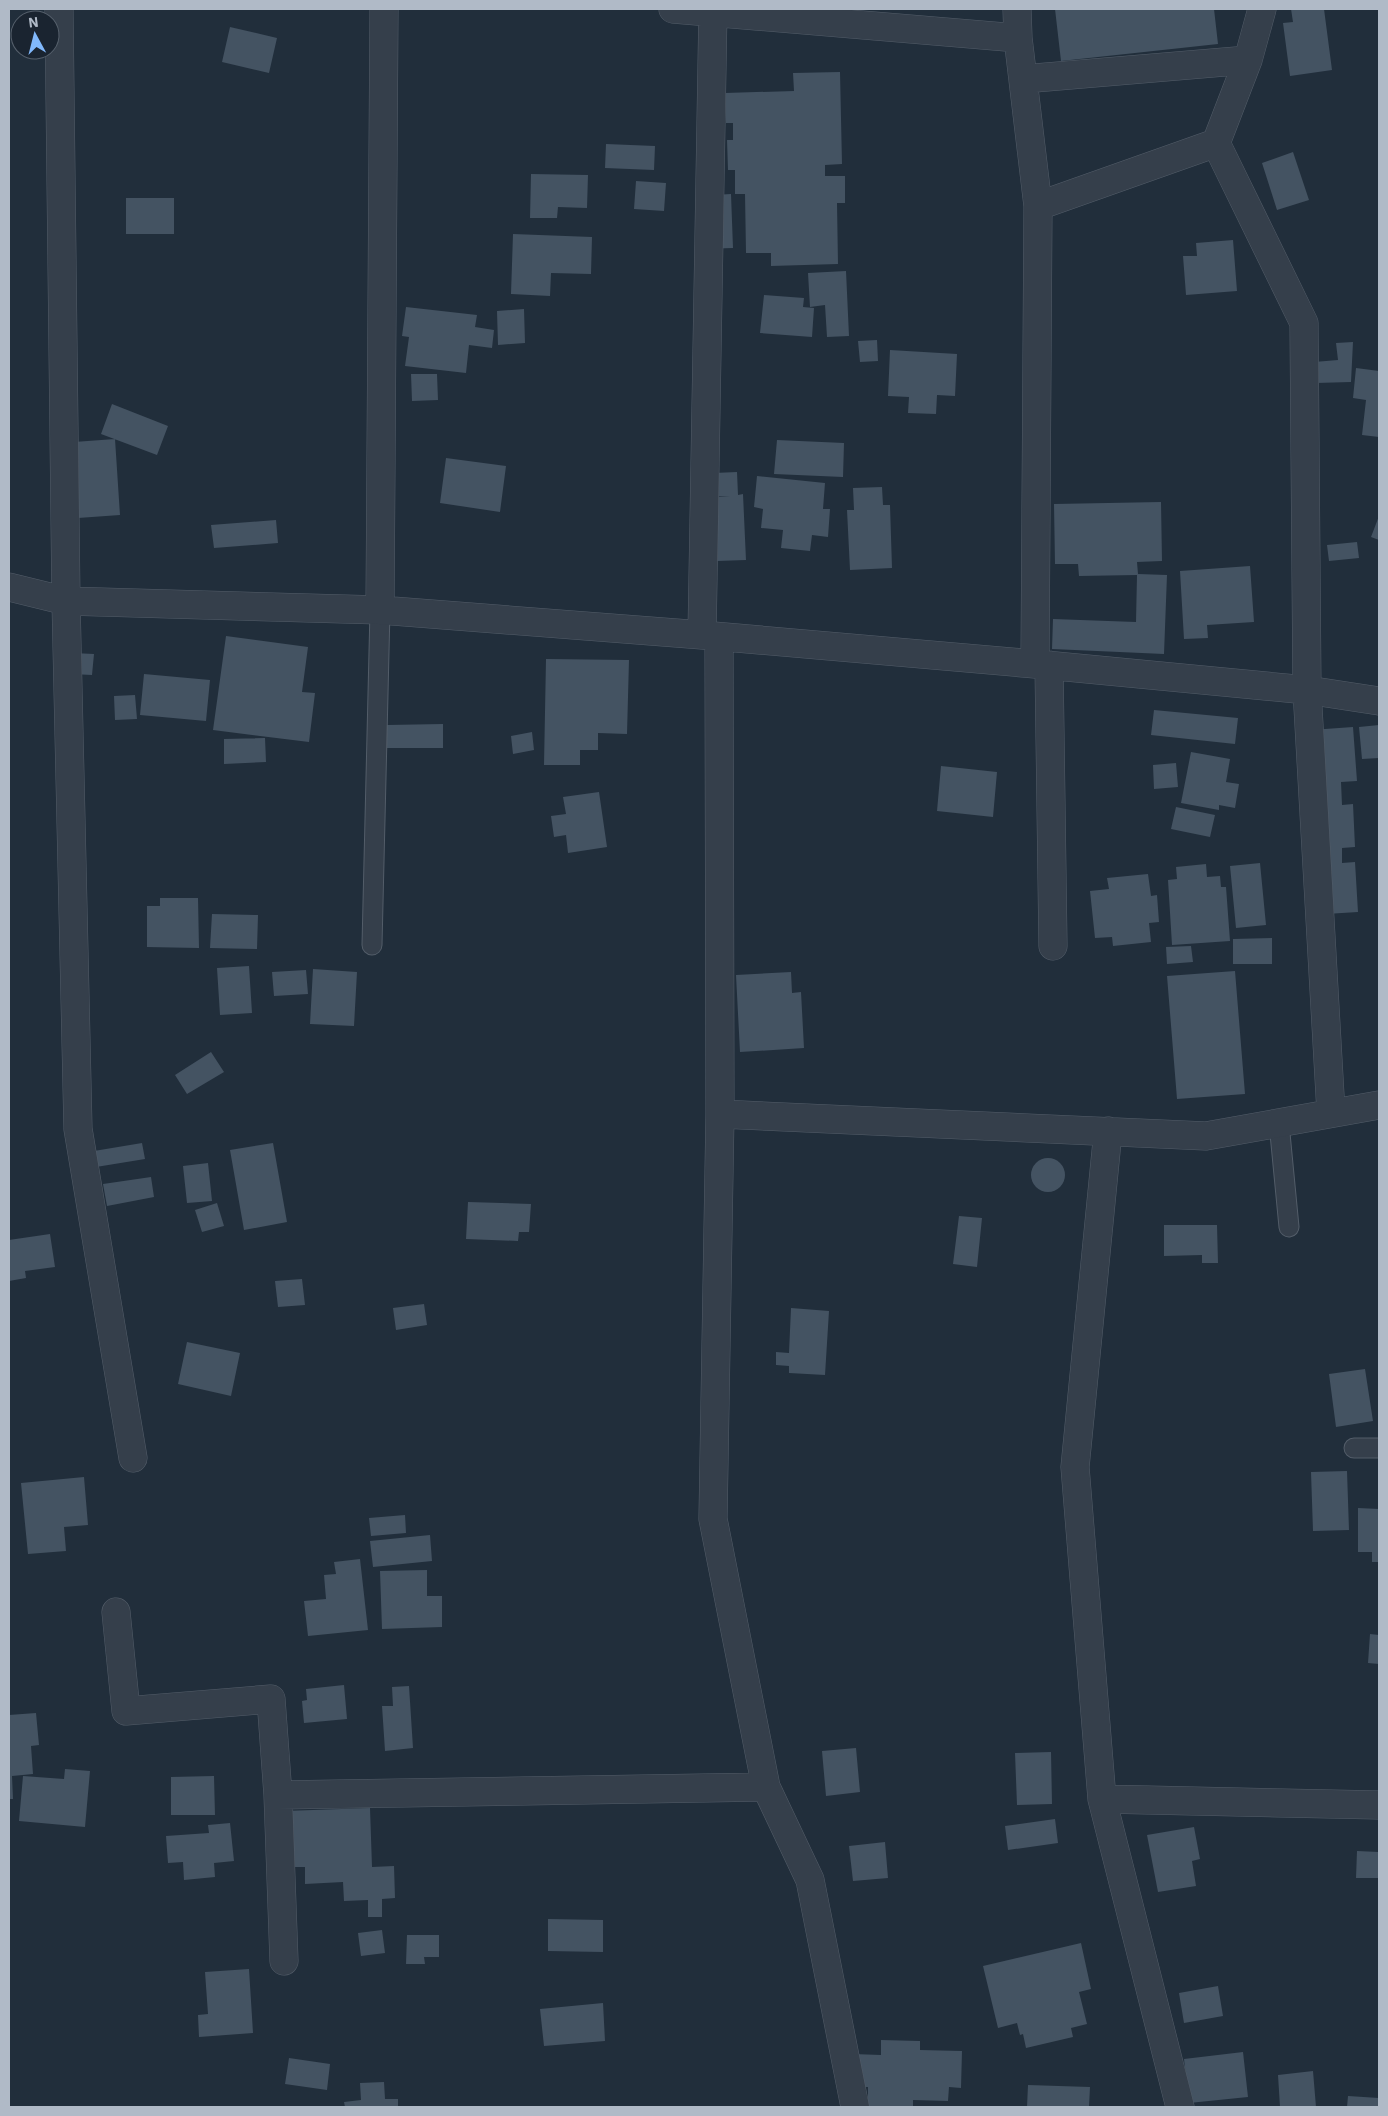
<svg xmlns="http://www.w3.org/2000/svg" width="1388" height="2116" viewBox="0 0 1388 2116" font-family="'IBM Plex Sans',sans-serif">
	<rect width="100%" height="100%" fill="#212e3b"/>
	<path fill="#445362" d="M1055 9H1214L1218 44 1061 61Z
		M1291 9H1324L1332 70 1290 76 1283 23 1293 22Z
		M230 27 277 38 269 73 222 62Z
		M840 72 842 164 825 165V176H845V203H837L838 264 771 266V253H746L745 194H735V170H728L727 140H733V123H726L725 93 794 91 793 73Z
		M606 144 655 146 654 170 605 168Z
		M1293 152 1309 200 1277 210 1262 163Z
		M531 174 588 175 587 208 558 207 557 218H530Z
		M636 181 666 183 664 211 634 209Z
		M731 194 733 248 701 249 697 196Z
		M126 198H174V234H126Z
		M513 234 592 237 591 274 551 273 550 296 511 294Z
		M1233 240 1237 291 1186 295 1183 256H1197L1196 243Z
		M846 271 849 336 827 337 825 305 810 307 808 273Z
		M764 295 804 298 803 307 814 308 812 337 760 333Z
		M406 307 477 315 475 327 494 330 492 348 469 345 466 373 405 366 409 337 402 336Z
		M524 309 525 343 498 345 497 311Z
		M877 340 878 361 860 362 858 341Z
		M1353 342 1351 382 1316 383 1314 362 1338 360 1336 343Z
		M890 350 957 354 955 396 937 395 936 414 908 413 909 397 888 396Z
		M1356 368 1379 371V437L1362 435 1366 400 1353 398Z
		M411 374H437L438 400 412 401Z
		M112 404 168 426 157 455 101 434Z
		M115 439 120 515 78 518 74 442Z
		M777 440 844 443 843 477 774 474Z
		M446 458 506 466 500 512 440 503Z
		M737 472 738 495 743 494 746 560 717 561 713 497 730 496H716L714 473Z
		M757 476 825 483 823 509H830L828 537 812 535 810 551 781 548 783 530 761 528 763 509 754 507Z
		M882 487 883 505H890L892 568 850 570 847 510H854L853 488Z
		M1161 502 1162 561 1137 562 1138 574 1167 575 1164 654 1052 649 1053 619 1136 622 1137 575 1079 576 1078 564H1055L1054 504Z
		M1379 516V540L1371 537Z
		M276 520 278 543 214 548 211 525Z
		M1357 542 1359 558 1329 561 1327 545Z
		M1250 566 1254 622 1207 625 1208 638 1184 639 1180 571Z
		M226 636 308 647 302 692 315 693 309 742 213 730Z
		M73 653 94 654 92 675 72 674Z
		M546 659 629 660 627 734 598 733V750H580V765H544Z
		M144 674 210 680 206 721 140 715Z
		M135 695 137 719 115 720 114 696Z
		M1154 710 1238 718 1235 744 1151 735Z
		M443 724V748H387V725Z
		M1379 725V758L1362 759 1359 727Z
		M1353 727 1357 781 1341 782 1342 805 1353 804 1355 847 1342 848V863L1355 862 1358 912 1310 915 1297 731Z
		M532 732 534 750 513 754 511 736Z
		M265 738 266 762 224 764V739Z
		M1191 752 1230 759 1226 782 1239 784 1235 808 1219 805V810L1181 803Z
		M1176 763 1178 787 1154 789 1153 765Z
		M941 766 997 772 993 817 937 811Z
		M599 792 607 847 568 853 566 835 554 837 551 816 566 814 563 797Z
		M1176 807 1215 815 1210 837 1171 829Z
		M1260 863 1266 925 1236 928 1230 866Z
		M1206 864 1207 877 1220 876 1221 887H1226L1230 941 1172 945 1168 880 1177 879 1176 867Z
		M1148 874 1151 896 1157 895 1159 922 1149 923 1151 942 1113 946 1112 937 1095 938 1090 891 1109 889 1107 878Z
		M160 898H198L199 948 147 947V906H160Z
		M212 914 258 915 257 949 210 948Z
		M1272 938V964H1233V939Z
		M1191 946 1193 962 1167 964 1166 947Z
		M249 966 252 1013 220 1015 217 968Z
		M313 969 357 972 354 1026 310 1024Z
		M306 970 308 994 274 996 272 972Z
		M1235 971 1245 1094 1177 1099 1167 976Z
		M791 972 792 993 801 992 804 1048 740 1052 736 975Z
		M211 1052 224 1072 187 1094 175 1075Z
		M142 1143 145 1159 96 1167 94 1151Z
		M273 1143 287 1222 244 1230 230 1150Z
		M1031 1175a17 17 0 1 1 34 0a17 17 0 1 1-34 0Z
		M208 1163 212 1201 187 1203 183 1166Z
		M151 1177 154 1197 107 1206 103 1184Z
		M468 1202 531 1204 529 1232H519L518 1241 466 1239Z
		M217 1203 224 1226 202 1232 195 1210Z
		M959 1216 982 1218 977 1267 953 1264Z
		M1164 1225H1217L1218 1263H1202V1255L1164 1256Z
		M50 1234 55 1267 25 1271 26 1278 9 1281V1240Z
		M302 1279 305 1305 278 1307 275 1281Z
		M424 1304 427 1325 396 1330 393 1308Z
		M791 1308 829 1311 825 1375 789 1373V1366L776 1365V1352L789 1353Z
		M187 1342 240 1353 231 1396 178 1384Z
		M1365 1369 1373 1421 1336 1427 1329 1374Z
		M1347 1471 1349 1530 1313 1531 1311 1472Z
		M84 1477 88 1525 64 1527 66 1551 28 1554 21 1483Z
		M1358 1508 1379 1509V1562H1372V1552H1358Z
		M405 1515 406 1533 371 1536 369 1518Z
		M430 1535 432 1561 373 1567 370 1541Z
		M360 1559 368 1630 308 1636 304 1601 326 1599 324 1575 336 1574 334 1562Z
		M427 1570V1596H442V1627L382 1629 380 1571Z
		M1370 1634 1379 1635V1664L1368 1663Z
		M344 1685 347 1719 304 1723 302 1701 307 1700 306 1689Z
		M409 1686 413 1748 385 1751 382 1706H393L392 1687Z
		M36 1713 39 1745 31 1746 33 1774 12 1776 13 1799H9V1715Z
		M856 1748 860 1792 826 1796 822 1751Z
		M1051 1752 1052 1804 1017 1805 1015 1753Z
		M65 1769 90 1771 85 1827 19 1821 23 1776 64 1779Z
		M214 1776 215 1815H171V1777Z
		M370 1808 372 1867 394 1866 395 1898 382 1899V1917H368V1900L344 1901 343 1882 305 1884V1867H285L284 1811Z
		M1055 1819 1058 1843 1008 1850 1005 1826Z
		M230 1823 234 1861 214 1863 215 1877 184 1880 183 1862 168 1863 166 1836 209 1833 208 1825Z
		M1194 1827 1200 1859 1192 1861 1196 1886 1158 1892 1147 1835Z
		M885 1842 888 1878 853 1881 849 1846Z
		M1357 1851 1379 1852V1878H1356Z
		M548 1919 603 1920V1952L548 1951Z
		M382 1930 385 1953 361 1956 358 1933Z
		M407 1935H439V1957H424L425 1964H406Z
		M1081 1943 1091 1989 1079 1992 1087 2024 1071 2028 1073 2037 1026 2048 1023 2034 1020 2035 1017 2023 998 2028 983 1966Z
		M249 1969 253 2033 199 2037 198 2015 208 2014 205 1972Z
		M1218 1986 1223 2016 1184 2023 1179 1993Z
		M603 2003 605 2041 544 2046 540 2009Z
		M881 2040 920 2041V2050L962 2051 961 2088 949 2087 948 2101 913 2100V2107H868V2087H852L853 2054 881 2055Z
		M1243 2052 1248 2097 1189 2103 1184 2059Z
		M289 2058 330 2064 327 2090 285 2084Z
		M1313 2071 1316 2107H1280L1278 2075Z
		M384 2082 385 2099H398V2107H345L344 2102 361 2100 360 2083Z
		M1028 2085 1090 2087 1089 2107H1027Z
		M1348 2096 1379 2098V2107H1347Z"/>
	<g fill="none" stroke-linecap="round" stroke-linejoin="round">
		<defs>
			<path id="service" d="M372 945 380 610
				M1279 1123 1289 1227
				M1354 1448H1379"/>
			<path id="minor" d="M59 9 66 601 78 1129 133 1458
				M673 9 1018 38
				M1017 9 1018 38 1038 206 1035 664
				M1023 79 1248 60
				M1216 143 1304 323 1307 690 1331 1113
				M1038 206 1216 143 1248 60 1262 9
				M9 587 66 601 380 610 702 635 1035 664 1307 690 1379 701
				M380 610 384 9
				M702 635 713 9
				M719 637 720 1114 713 1519 766 1787 810 1880 855 2107
				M1049 665 1053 946
				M720 1114 1206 1136 1379 1105
				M1108 1131 1075 1467 1102 1799 1180 2107
				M116 1612 126 1711 271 1699 278 1795 284 1961
				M278 1795 766 1787
				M1102 1799 1379 1805"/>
		</defs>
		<use href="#service" stroke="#535d69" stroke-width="21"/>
		<use href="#minor" stroke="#535d69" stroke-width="29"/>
		<use href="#service" stroke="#353f4b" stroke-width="19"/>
		<use href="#minor" stroke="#353f4b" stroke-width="28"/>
	</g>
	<rect width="1388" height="2116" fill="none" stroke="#b0bac7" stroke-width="20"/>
	<g transform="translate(35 35) rotate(353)"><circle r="24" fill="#1a2430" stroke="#56606c"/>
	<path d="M0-4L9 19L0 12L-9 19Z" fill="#81b8fb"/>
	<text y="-8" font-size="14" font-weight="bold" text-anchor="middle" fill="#b0bac7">N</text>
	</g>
</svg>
